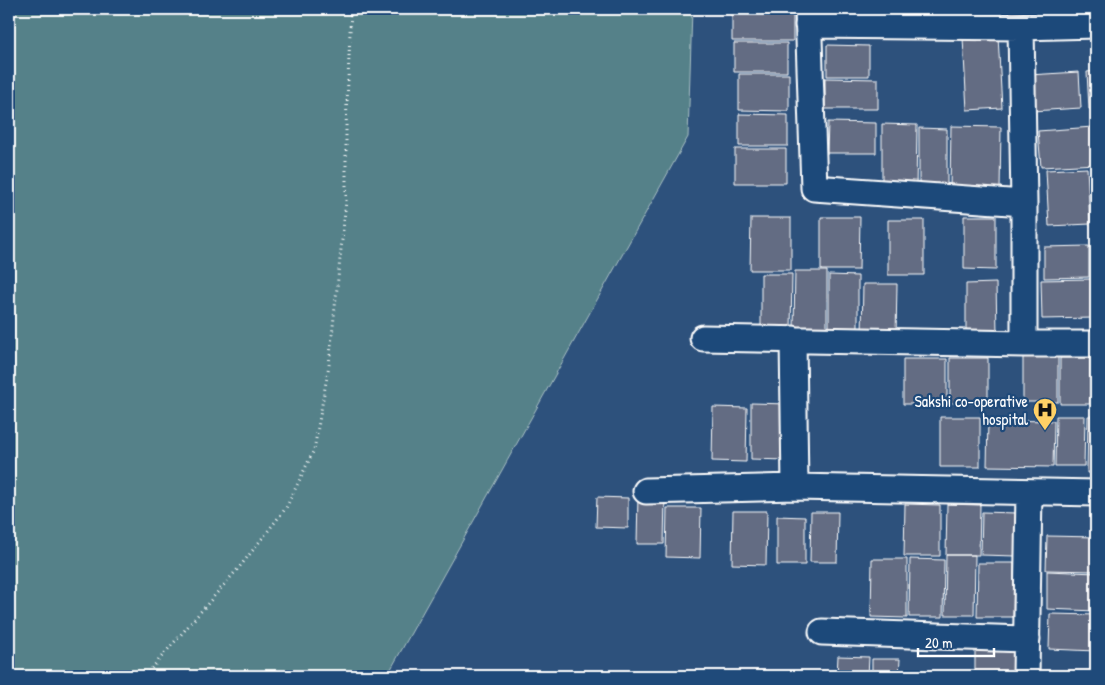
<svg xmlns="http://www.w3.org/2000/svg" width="1105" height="685" viewBox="0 0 1105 685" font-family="'Patrick Hand',sans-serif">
	<rect width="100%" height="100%" fill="#2d517c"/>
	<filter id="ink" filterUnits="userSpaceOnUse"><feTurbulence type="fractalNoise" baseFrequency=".02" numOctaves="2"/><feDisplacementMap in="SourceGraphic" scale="10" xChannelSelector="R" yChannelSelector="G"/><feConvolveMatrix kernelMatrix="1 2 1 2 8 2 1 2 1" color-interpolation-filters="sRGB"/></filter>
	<g filter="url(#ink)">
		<path fill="#558189" stroke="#aac0c4" d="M9 9H692L688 137 387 676H9Z"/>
		<path fill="#636c83" stroke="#fff" d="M732 9H793V41H732Z
			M968 9H997L998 13 969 15Z
			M1003 9H1030V12L1004 14Z
			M998 36 1002 108 967 110 963 38Z
			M734 43H787V72H734Z
			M827 45 869 46V76H827Z
			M1096 71V109H1089L1087 72Z
			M1079 72 1081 108 1032 111 1029 75Z
			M739 74H789V111L739 110Z
			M825 78 878 79V109H825Z
			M739 114 788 115V146H739Z
			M828 122 876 123V153H827Z
			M882 124 917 125 916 189H882Z
			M951 126 1001 127 1000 189H950Z
			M1093 127 1096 164 1041 167 1038 131Z
			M919 128 947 129V189L919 188Z
			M735 149H786V183H735Z
			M1087 168 1090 224 1049 226 1046 170Z
			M1093 176H1096V210L1095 211Z
			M964 216H996V270L964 269Z
			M821 217H860L859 270H821Z
			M751 218H791V270H750Z
			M888 220H924V275H888Z
			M1089 246V277L1044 278V247Z
			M795 271H827V329L794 328Z
			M761 274H792L791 329H761Z
			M829 275 858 276V337H829Z
			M1092 279 1093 318 1042 319 1041 280Z
			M996 283 997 333H966V284Z
			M863 284H897L896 335H862Z
			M1023 351H1058V402H1023Z
			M1092 355H1096V404H1092Z
			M950 358H988V403H950Z
			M1060 358H1090V404H1060Z
			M903 359H947V404H903Z
			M751 403 787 404 786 460 751 459Z
			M713 407 747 408 746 462 712 461Z
			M1056 416H1085L1084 466H1055Z
			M1088 416H1096V473H1087Z
			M940 417H980V467H940Z
			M988 420 1054 421 1053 467 987 466Z
			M638 495H665L664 544H637Z
			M597 497 628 498V528L596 527Z
			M905 504 940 505V556H904Z
			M947 504 980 505 979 555H946Z
			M667 508H701L700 558 666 557Z
			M733 511H767L766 565 732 564Z
			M811 512H838L837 562H810Z
			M982 512 1016 513V556L981 555Z
			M777 516 805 517V565H777Z
			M1047 536 1096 537V571L1046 570Z
			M946 555H975L974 615H945Z
			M872 559H907V618L871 617Z
			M910 559 944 560 943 617H909Z
			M978 563H1014L1013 617H977Z
			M1047 571 1096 573V611L1047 609Z
			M1050 614 1096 615V651L1049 649Z
			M975 640 1014 641 1013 676H975Z
			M838 656 869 657 868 676H837Z
			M872 659H900L899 676H872Z"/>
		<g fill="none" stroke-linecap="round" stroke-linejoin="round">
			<defs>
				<path id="minor" d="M808 9 814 188 1024 203
					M808 25 1021 27 1096 25
					M1021 27 1024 203V344
					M703 338 1024 344H1096
					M793 339 795 487
					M646 491 795 487 1096 493
					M822 632 1027 639
					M1026 676 1029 492"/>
			</defs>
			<use href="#minor" stroke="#fff" stroke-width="29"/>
			<path stroke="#fff" stroke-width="3" stroke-dasharray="1 4" stroke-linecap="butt" d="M145 676 242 564 286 508 314 450 329 365 346 201V127L351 9"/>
			<use href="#minor" stroke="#1f4a7a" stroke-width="25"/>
		</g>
	</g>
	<defs>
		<symbol id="hospital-pin" viewBox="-11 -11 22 30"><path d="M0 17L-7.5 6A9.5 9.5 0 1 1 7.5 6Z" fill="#ffd166" stroke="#1f4a7a"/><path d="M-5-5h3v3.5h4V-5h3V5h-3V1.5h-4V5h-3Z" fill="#111"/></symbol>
	</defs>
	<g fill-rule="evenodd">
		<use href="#hospital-pin" x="1031" y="396" width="28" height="38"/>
	</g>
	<g text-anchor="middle" stroke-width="4.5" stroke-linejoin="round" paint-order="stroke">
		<g font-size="16" fill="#fff" stroke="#1f4a7a" text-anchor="end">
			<text x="1028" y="407">Sakshi co-operative<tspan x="1028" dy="18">hospital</tspan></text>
		</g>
	</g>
	<rect width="1105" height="685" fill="none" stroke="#1f4a7a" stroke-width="30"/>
	<rect x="15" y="15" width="1075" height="655" fill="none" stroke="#fff" stroke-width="2" filter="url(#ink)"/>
	<path d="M918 648v8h76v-8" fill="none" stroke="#ffffff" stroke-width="2.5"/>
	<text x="925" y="648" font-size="15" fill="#ffffff" stroke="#1f4a7a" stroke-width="4" paint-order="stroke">20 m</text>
</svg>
